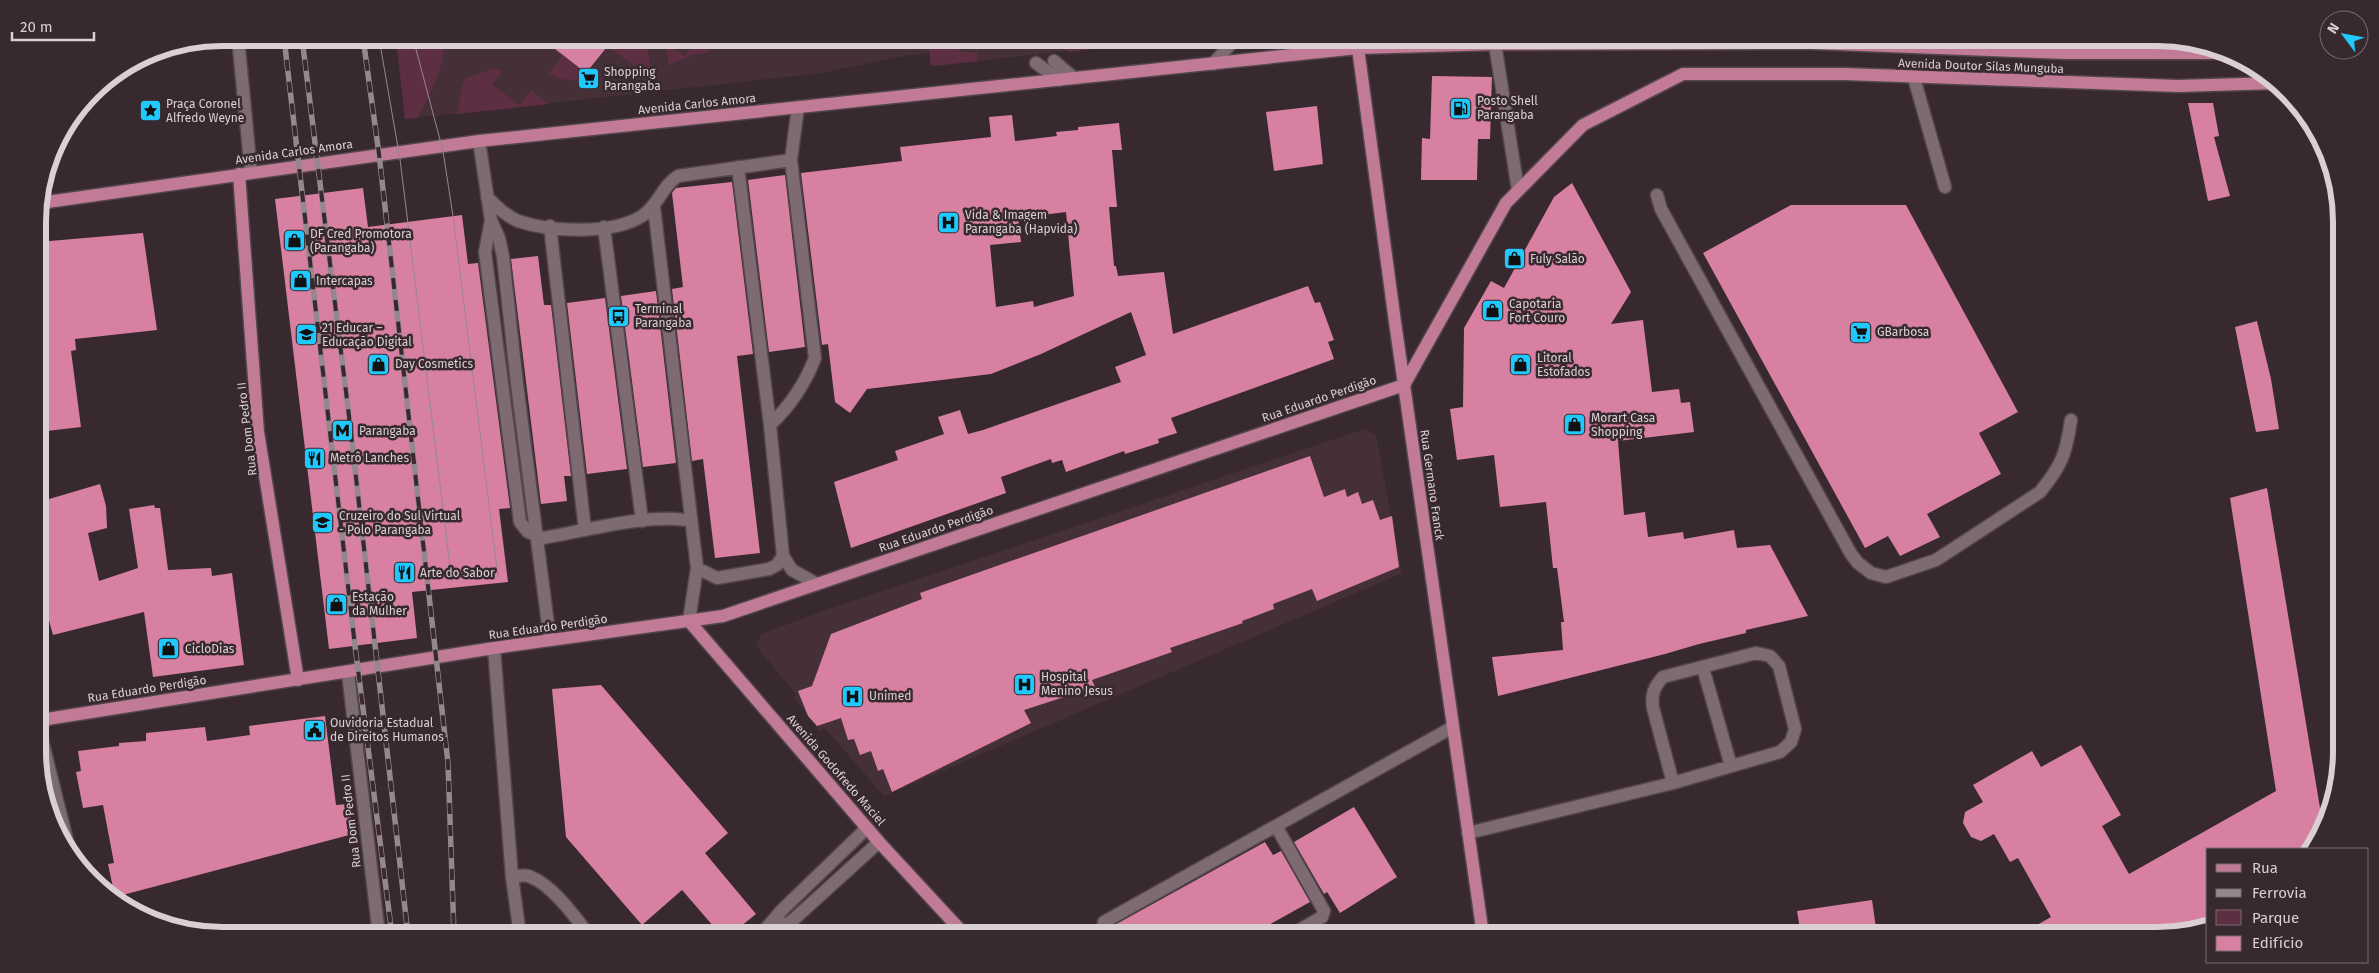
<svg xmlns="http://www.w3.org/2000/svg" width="2379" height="973" viewBox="0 0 2379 973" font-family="'Fira Sans',sans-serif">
	<rect width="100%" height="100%" fill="#38292e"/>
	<path fill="#463038" d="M396 38H1180L961 63 947 51 904 56 822 73 405 119Z
		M1365 429 1376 436 1402 573 884 796 825 728 820 731 794 697 797 695 756 646 761 634 826 610Z"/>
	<path fill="#5e2e42" d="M396 38H444C446 66 430 93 418 118L405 119Z
		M538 38H541L591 78C578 81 560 82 549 73L562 56Z
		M614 38H660L684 56 699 38H707L709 52 691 55 669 65 666 45 648 47 650 68 633 65 607 46Z
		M925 38H942C952 49 963 54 977 52L978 61 935 66 930 64V53Z
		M1046 38H1077L1078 42 1115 38H1180L1069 52Z
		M493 69 503 70 492 85 520 105 531 90 548 104 457 114 462 87 466 78Z"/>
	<path fill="#d780a2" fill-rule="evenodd" d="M541 38H614L586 73Z
		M1432 76 1492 77 1490 139H1478L1477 180H1421L1422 138 1430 139Z
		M2188 103H2213L2219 136 2214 137 2230 196 2208 201Z
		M1317 106 1323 164 1274 171 1266 112Z
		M1012 115 1015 141 1057 136 1056 132 1078 130V127L1119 123 1122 150H1112L1117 207H1109L1114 266H1116L1118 276 1164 272 1173 334 1308 286 1315 303 1320 302 1334 340 1328 342 1334 359 1171 418 1177 433 1158 439 1159 443 1125 454 1124 451 1066 472 1062 460 1052 463 1051 459 1001 477 1006 493 851 548 834 482 898 460 895 451 944 434 938 417 960 410 968 434 983 430 1121 382 1115 367 1146 355 1131 312 1041 354 991 374 867 389 850 413 835 402 828 344 822 345 801 173 902 161 900 147 991 137 989 117ZM1066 212 1074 296 1034 307 1033 301 996 307 990 245 1021 242 1018 218Z
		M785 175 805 347 769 352 748 180Z
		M732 182 753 354 737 356 760 553 715 558 703 459 692 461 672 289 683 287 672 193 676 188Z
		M1572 183 1631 292 1611 324 1643 320 1652 392 1679 389 1681 403 1690 402 1694 432 1618 441 1624 515 1645 512 1648 537 1683 532 1684 539 1734 530 1737 548 1770 545 1808 616 1746 630V633L1699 644 1665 654 1498 696 1492 657 1563 650 1561 622H1564L1557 568H1553L1546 502 1500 507 1494 455 1457 460 1450 409 1463 407 1464 328 1491 281 1504 288 1554 197Z
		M363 188 368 227 462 215 468 264 478 263 510 508 499 509 508 582 412 592 417 638 329 649 275 199Z
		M1791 205H1906L2018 412 1979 433 2001 474 1927 514 1940 537 1900 556 1888 536 1865 548 1703 253Z
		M143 233 157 330 75 339 76 350 71 351 81 427 47 431 39 372 38 242Z
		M538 256 544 305H551L571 476H564L567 501 541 504 511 259Z
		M656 291 676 463 643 467 621 296Z
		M605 298 627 469 587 474 567 303Z
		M2257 321 2271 379 2279 429 2256 432 2235 327Z
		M1310 456 1324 497 1345 489 1347 497 1358 492 1362 504 1373 500 1380 520 1392 516 1399 567 1317 601 1312 589 1273 604 1274 609 1242 621 1243 623 1170 648 1172 652 1092 680 1095 687 1024 710 1031 723 892 792 883 769 878 771 871 751 860 755 854 739 848 740 841 718 817 726 808 716 798 691 812 686 831 634 922 599 920 593Z
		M100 484 106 506 107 528 88 533 99 581 138 568 129 509 154 505 155 508H160L168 570 211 568 212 576 232 573 244 665 153 677 144 612 53 635 40 587 39 502Z
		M2267 488 2323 826 2311 849H2208V927L2168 935H2019L2051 917 2018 858 2010 862 1994 834 1981 841 1971 837 1963 823 1965 812 1983 802 1973 785 2032 751 2041 767 2081 745 2121 815 2102 826 2129 874 2276 791 2230 498Z
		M601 685 728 833 705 853 756 914 730 935H721L682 890 642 925 566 837 552 689Z
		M325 716 336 805 349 804 353 834 115 897 108 864 114 863 103 805 83 808 76 772 81 771 78 751 119 746V743L146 741V733L205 727 207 741 250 735 249 726Z
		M1354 807 1397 877 1340 913 1327 892 1324 894 1294 842Z
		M1265 842 1273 855 1281 851 1310 902 1251 935H1114L1111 927Z
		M1872 900 1877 935H1801L1797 911Z"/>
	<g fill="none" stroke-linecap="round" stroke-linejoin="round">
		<defs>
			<path id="service" d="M1495 44 1518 190
				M1914 78 1945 187
				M479 141 491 220 499 238 503 257 517 384 550 640
				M738 167 770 425 783 556 792 570 817 584
				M1657 195 1661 209 1851 554 1858 563 1871 573 1886 577 1936 560 2040 492C2062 465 2066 454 2071 420
				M487 197C496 206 506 216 518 221 551 232 612 235 642 216 658 206 662 186 678 176L791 160
				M654 207 697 568 689 621
				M491 220 485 252 520 522 528 532 543 538C583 531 653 512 691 521
				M550 226 585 530
				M604 227 642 521
				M770 425C790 406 805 384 815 358L791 160 798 107
				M697 568 717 578 769 569 777 565 783 556
				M494 648 512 877 520 935
				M1703 668 1731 766
				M1276 826 1324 911 1322 917 1291 935
				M1468 833 1673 783 1780 752 1791 742 1795 729 1779 666 1770 656 1756 653 1663 677C1654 687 1651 694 1653 708L1673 783
				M512 877C518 876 526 874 531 877 553 886 575 917 589 935
				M763 932 782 910 867 828
				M760 935 792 921 879 842
				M1106 935 1103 929 1104 922 1453 727"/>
			<path id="minor" d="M238 38 251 172
				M1054 61 1074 78
				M1036 63 1059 80
				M348 673 379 935"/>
			<path id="secondary" d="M1357 38 1358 48
				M1213 64 1236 38
				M41 736 70 852"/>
			<path id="primary" d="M1358 48 1395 322 1483 935
				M239 174 258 432 298 680
				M40 203 479 141 1358 48 1495 44 1811 43 2066 53H2227
				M689 621 879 842 965 935
				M41 720 494 648 723 616 1404 385 1506 203 1583 125 1683 74H1844L2178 86 2277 83"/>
		</defs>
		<use href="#service" stroke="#53464b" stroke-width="15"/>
		<use href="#minor" stroke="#53464b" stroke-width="15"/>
		<use href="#secondary" stroke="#53464b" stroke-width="15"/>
		<use href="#primary" stroke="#53464b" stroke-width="15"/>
		<use href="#service" stroke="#7d6b71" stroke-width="12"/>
		<use href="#minor" stroke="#7d6b71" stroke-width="12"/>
		<use href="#secondary" stroke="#7d6b71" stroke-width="12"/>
		<use href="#primary" stroke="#c17b97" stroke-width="12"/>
		<path stroke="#94888c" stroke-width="1" d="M379 38 400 159 452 582
			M413 38 443 151 453 216 498 577"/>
		<defs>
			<path id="rail" d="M284 38 355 646 392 935
				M302 38 349 416 408 935
				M363 38 379 154 448 763 454 935"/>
		</defs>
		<use href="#rail" stroke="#94888c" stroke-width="5.5"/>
		<use href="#rail" stroke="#38292e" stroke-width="4" stroke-dasharray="11" stroke-linecap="butt"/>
	</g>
	<defs>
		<symbol id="supermarket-square" viewBox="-11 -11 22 22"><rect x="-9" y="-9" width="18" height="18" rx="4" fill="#1fc9fd" stroke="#38292e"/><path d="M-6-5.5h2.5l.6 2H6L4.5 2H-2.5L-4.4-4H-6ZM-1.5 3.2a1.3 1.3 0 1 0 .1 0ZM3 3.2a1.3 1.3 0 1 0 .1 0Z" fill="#111"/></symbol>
		<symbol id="fuel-square" viewBox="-11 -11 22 22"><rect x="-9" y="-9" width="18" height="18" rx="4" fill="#1fc9fd" stroke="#38292e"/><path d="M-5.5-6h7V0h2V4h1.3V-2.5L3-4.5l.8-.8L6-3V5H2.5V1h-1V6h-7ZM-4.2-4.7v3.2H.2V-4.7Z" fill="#111"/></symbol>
		<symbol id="sight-square" viewBox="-11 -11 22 22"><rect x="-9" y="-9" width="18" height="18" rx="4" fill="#1fc9fd" stroke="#38292e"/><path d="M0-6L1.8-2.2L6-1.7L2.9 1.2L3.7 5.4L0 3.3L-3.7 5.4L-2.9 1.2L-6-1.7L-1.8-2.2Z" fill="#111"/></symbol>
		<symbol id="hospital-square" viewBox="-11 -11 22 22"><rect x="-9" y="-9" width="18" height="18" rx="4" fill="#1fc9fd" stroke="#38292e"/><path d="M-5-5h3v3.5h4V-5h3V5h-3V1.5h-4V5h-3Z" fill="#111"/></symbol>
		<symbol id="shop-square" viewBox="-11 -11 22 22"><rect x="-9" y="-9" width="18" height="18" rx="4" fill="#1fc9fd" stroke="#38292e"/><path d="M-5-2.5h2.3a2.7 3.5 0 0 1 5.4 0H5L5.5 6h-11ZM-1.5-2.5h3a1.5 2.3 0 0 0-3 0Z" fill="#111"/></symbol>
		<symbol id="bus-square" viewBox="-11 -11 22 22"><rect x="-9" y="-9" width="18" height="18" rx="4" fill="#1fc9fd" stroke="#38292e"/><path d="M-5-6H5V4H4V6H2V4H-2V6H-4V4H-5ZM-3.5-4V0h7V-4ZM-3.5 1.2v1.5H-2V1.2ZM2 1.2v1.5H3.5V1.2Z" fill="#111"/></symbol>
		<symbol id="university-square" viewBox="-11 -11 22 22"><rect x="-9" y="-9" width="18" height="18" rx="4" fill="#1fc9fd" stroke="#38292e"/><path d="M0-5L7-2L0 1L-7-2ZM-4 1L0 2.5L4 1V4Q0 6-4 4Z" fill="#111"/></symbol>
		<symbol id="metro-square" viewBox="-11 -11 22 22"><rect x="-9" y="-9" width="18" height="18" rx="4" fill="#1fc9fd" stroke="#38292e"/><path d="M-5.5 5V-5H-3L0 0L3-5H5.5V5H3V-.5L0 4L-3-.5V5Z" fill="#111"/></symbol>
		<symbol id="restaurant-square" viewBox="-11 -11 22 22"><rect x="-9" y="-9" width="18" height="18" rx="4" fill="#1fc9fd" stroke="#38292e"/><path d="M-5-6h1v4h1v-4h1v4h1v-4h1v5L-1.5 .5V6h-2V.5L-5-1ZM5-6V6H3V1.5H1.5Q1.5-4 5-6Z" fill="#111"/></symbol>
		<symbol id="civic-square" viewBox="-11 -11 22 22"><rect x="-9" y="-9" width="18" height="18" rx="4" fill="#1fc9fd" stroke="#38292e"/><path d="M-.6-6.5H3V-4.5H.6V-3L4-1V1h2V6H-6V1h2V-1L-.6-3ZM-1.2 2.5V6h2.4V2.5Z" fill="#111"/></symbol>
	</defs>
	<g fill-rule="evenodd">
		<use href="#supermarket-square" x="576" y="66" width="25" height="25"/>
		<use href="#fuel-square" x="1448" y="96" width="25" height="25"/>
		<use href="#sight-square" x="138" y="98" width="25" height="25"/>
		<use href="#hospital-square" x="936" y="210" width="25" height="25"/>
		<use href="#shop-square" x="282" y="228" width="25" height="25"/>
		<use href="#shop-square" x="1502" y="246" width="25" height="25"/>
		<use href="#shop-square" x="288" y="268" width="25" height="25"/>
		<use href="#shop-square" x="1480" y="298" width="25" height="25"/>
		<use href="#bus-square" x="606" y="304" width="25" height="25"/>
		<use href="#supermarket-square" x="1848" y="320" width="25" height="25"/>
		<use href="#university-square" x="294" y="322" width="25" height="25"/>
		<use href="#shop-square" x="366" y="352" width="25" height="25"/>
		<use href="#shop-square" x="1508" y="352" width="25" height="25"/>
		<use href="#shop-square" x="1562" y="412" width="25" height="25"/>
		<use href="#metro-square" x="330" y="418" width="25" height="25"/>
		<use href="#restaurant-square" x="302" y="446" width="25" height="25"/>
		<use href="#university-square" x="310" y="510" width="25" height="25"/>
		<use href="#restaurant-square" x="392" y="560" width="25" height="25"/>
		<use href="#shop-square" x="324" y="592" width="25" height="25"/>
		<use href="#shop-square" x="156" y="636" width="25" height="25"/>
		<use href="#hospital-square" x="1012" y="672" width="25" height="25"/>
		<use href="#hospital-square" x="840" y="684" width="25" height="25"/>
		<use href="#civic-square" x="302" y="718" width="25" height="25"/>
	</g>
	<g text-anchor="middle" stroke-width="5" stroke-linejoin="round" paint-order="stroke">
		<g font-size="12" fill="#dad0d3" stroke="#38292e">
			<text transform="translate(1981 66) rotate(2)" y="4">Avenida Doutor Silas Munguba</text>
			<text transform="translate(697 104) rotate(-6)" y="4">Avenida Carlos Amora</text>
			<text transform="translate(294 152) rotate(-8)" y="4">Avenida Carlos Amora</text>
			<text transform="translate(1319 399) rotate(-19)" y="4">Rua Eduardo Perdigão</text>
			<text transform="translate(247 429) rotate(-97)" y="4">Rua Dom Pedro II</text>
			<text transform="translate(1432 485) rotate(82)" y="4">Rua Germano Franck</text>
			<text transform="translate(936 529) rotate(-19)" y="4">Rua Eduardo Perdigão</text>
			<text transform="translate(548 627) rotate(-8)" y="4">Rua Eduardo Perdigão</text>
			<text transform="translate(147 689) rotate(-9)" y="4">Rua Eduardo Perdigão</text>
			<text transform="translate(836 770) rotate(49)" y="4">Avenida Godofredo Maciel</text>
			<text transform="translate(351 821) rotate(-97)" y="4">Rua Dom Pedro II</text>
		</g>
		<g font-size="12" fill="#dad0d3" stroke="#38292e" text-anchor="start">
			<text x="604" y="76">Shopping<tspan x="604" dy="14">Parangaba</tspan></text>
			<text x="1477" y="105">Posto Shell<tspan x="1477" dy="14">Parangaba</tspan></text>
			<text x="166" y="108">Praça Coronel<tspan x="166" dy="14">Alfredo Weyne</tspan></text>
			<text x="965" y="219">Vida &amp; Imagem<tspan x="965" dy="14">Parangaba (Hapvida)</tspan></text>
			<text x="310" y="238">DF Cred Promotora<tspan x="310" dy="14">(Parangaba)</tspan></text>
			<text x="1530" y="263">Fuly Salão</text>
			<text x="316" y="285">Intercapas</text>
			<text x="1509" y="308">Capotaria<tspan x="1509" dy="14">Fort Couro</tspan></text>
			<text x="635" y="313">Terminal<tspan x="635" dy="14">Parangaba</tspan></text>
			<text x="322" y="332">21 Educar –<tspan x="322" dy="14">Educação Digital</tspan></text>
			<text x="1877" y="336">GBarbosa</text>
			<text x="1537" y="362">Litoral<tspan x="1537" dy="14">Estofados</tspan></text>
			<text x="395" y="368">Day Cosmetics</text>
			<text x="1591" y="422">Morart Casa<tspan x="1591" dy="14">Shopping</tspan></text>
			<text x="359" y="435">Parangaba</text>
			<text x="330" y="462">Metrô Lanches</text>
			<text x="339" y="520">Cruzeiro do Sul Virtual<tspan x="339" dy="14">- Polo Parangaba</tspan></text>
			<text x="420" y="577">Arte do Sabor</text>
			<text x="352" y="601">Estação<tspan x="352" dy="14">da Mulher</tspan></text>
			<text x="185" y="653">CicloDias</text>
			<text x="1041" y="681">Hospital<tspan x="1041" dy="14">Menino Jesus</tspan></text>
			<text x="869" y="700">Unimed</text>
			<text x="330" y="727">Ouvidoria Estadual<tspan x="330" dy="14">de Direitos Humanos</tspan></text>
		</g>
	</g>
	<path d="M0 0H2379V973H0ZM222 46H2157A176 176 0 0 1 2333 222V751A176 176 0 0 1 2157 927H222A176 176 0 0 1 46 751V222A176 176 0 0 1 222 46Z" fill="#38292e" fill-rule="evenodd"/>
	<path fill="none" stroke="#dad0d3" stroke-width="6" d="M222 46H2157A176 176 0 0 1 2333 222V751A176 176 0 0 1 2157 927H222A176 176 0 0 1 46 751V222A176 176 0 0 1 222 46Z"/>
	<rect x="2206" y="848" width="162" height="115" fill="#38292e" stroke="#796c70"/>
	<rect x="2216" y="864" width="25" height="8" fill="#c17b97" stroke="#796c70"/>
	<text x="2252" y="873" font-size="15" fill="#dad0d3">Rua</text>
	<rect x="2216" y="889" width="25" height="8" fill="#94888c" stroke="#796c70"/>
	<text x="2252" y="898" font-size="15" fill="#dad0d3">Ferrovia</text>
	<rect x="2216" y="910" width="25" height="15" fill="#5e2e42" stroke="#796c70"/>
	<text x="2252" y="923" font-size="15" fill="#dad0d3">Parque</text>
	<rect x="2216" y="936" width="25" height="15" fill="#d780a2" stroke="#796c70"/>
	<text x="2252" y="948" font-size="15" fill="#dad0d3">Edifício</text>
	<g transform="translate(2344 35) rotate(302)"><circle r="24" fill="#38292e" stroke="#796c70"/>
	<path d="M0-4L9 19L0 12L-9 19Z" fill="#1fc9fd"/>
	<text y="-8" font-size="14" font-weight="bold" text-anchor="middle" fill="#dad0d3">N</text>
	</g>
	<path d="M12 32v8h82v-8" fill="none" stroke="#dad0d3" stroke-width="2.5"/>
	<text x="20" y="32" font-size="15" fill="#dad0d3" stroke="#38292e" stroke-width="4" paint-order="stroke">20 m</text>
</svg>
